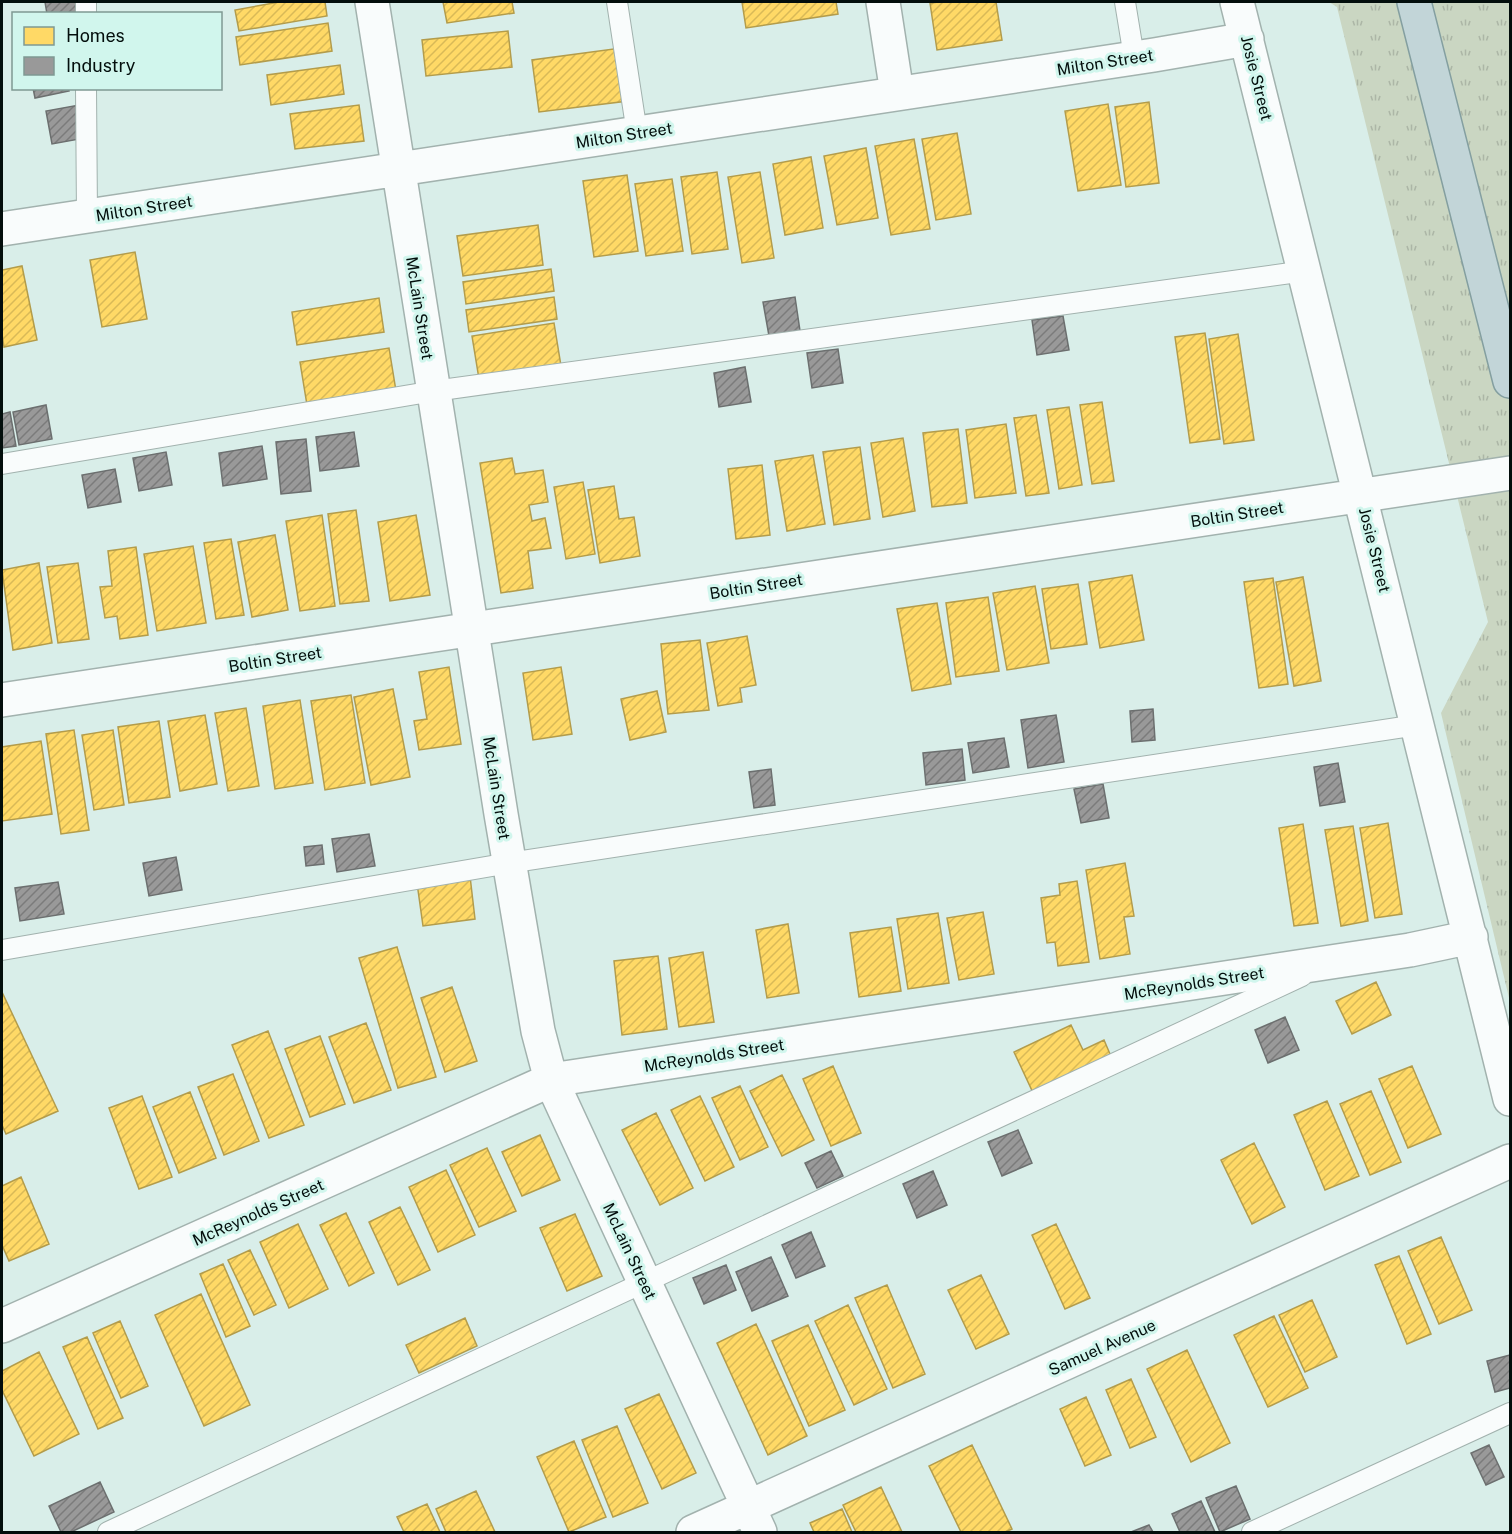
<svg xmlns="http://www.w3.org/2000/svg" width="1512" height="1534" viewBox="0 0 1512 1534" font-family="'Public Sans',sans-serif">
	<defs>
		<pattern id="grass-tufts" width="24" height="20" patternUnits="userSpaceOnUse" patternTransform="scale(1.5)"><rect width="24" height="20" fill="#cad6c2"/><path d="M3 7l-1-3M5 7V3M7 7l1-3M15 17l-1-3M17 17v-4M19 17l1-3" fill="none" stroke="#acb6a6"/></pattern>
		<pattern id="homes-hatch" width="6" height="6" patternUnits="userSpaceOnUse" patternTransform="scale(1.5)"><rect width="6" height="6" fill="#ffd966"/><path d="M-1 1l2-2M0 6l6-6M5 7l2-2" fill="none" stroke="#d9b957"/></pattern>
		<pattern id="industry-hatch" width="6" height="6" patternUnits="userSpaceOnUse" patternTransform="scale(1.5)"><rect width="6" height="6" fill="#999"/><path d="M-1 1l2-2M0 6l6-6M5 7l2-2" fill="none" stroke="#7b7b7b"/></pattern>
	</defs>
	<rect width="100%" height="100%" fill="#d9eee9"/>
	<path fill="url(#grass-tufts)" d="M1329 2H1510V1002L1441 713 1488 622 1337 7Z"/>
	<path fill="url(#homes-hatch)" stroke="#b39c4b" stroke-width="1.5" d="M279 2H325L327 16 239 31 235 10Z
		M443 2H512L514 13 447 23Z
		M742 2H836L838 14 746 28Z
		M939 2H996L1002 40 937 50 930 3Z
		M328 23 332 51 240 65 236 37Z
		M508 31 512 67 426 76 422 40Z
		M621 48 628 101 539 112 532 60Z
		M340 65 344 94 271 105 267 75Z
		M1149 102 1159 183 1126 187 1115 107Z
		M1108 104 1121 185 1078 191 1065 111Z
		M359 105 364 141 295 149 290 114Z
		M957 133 971 214 936 220 922 139Z
		M914 139 930 229 891 235 875 146Z
		M866 148 878 218 837 225 824 156Z
		M811 157 823 228 785 235 773 164Z
		M717 172 728 249 692 254 681 177Z
		M760 172 774 258 742 263 728 177Z
		M627 175 638 251 594 257 583 181Z
		M672 179 683 251 646 256 635 184Z
		M538 225 543 265 463 276 457 236Z
		M135 252 147 319 102 327 90 260Z
		M22 266 37 340 4 347 2 334V270Z
		M551 269 554 291 466 304 463 282Z
		M554 297 557 319 469 332 466 310Z
		M379 298 384 332 297 345 292 312Z
		M554 323 561 366 479 379 472 336Z
		M1205 333 1220 439 1190 443 1175 337Z
		M1238 334 1254 440 1224 444 1209 339Z
		M389 348 396 391 307 405 300 362Z
		M1102 402 1114 481 1092 484 1080 405Z
		M1069 407 1082 485 1059 489 1047 410Z
		M1036 415 1049 493 1026 496 1014 418Z
		M1006 424 1016 493 975 498 966 430Z
		M958 429 967 503 932 507 923 433Z
		M903 438 915 511 883 517 871 443Z
		M860 447 870 519 834 525 823 452Z
		M813 455 825 524 787 531 775 461Z
		M512 458 515 474 543 470 548 502 529 505 532 521 545 518 551 548 528 551 533 588 501 593 480 463Z
		M762 465 770 535 736 539 728 469Z
		M583 482 595 554 566 559 554 487Z
		M614 486 619 519 634 517 640 556 600 563 588 490Z
		M356 510 369 601 340 604 328 514Z
		M322 515 335 606 300 611 286 521Z
		M416 515 430 595 390 601 378 522Z
		M275 535 288 610 252 617 238 542Z
		M231 539 244 615 216 619 204 543Z
		M193 546 206 623 157 631 144 554Z
		M136 547 148 635 120 639 117 616 105 618 100 587 112 586 108 551Z
		M39 563 52 643 13 650 2 570Z
		M78 563 89 639 58 643 47 567Z
		M1132 575 1144 640 1100 648 1089 582Z
		M1303 577 1321 681 1294 686 1276 582Z
		M1273 578 1288 684 1259 688 1244 582Z
		M1078 584 1087 644 1051 649 1042 589Z
		M1035 586 1049 663 1007 670 993 593Z
		M988 597 999 671 956 677 946 603Z
		M937 603 951 684 912 691 897 609Z
		M747 636 756 685 740 688 742 702 718 706 707 643Z
		M700 640 709 710 668 714 661 644Z
		M449 667 461 744 419 750 414 721 427 719 419 672Z
		M561 667 572 734 533 740 523 673Z
		M393 689 410 777 371 785 354 697Z
		M657 691 666 732 630 740 621 699Z
		M351 695 365 783 325 790 311 701Z
		M300 700 313 783 275 789 263 706Z
		M246 708 259 786 228 791 215 713Z
		M205 715 217 784 180 791 168 721Z
		M159 721 170 797 129 803 118 727Z
		M74 730 89 830 61 834 46 734Z
		M113 730 124 805 94 810 82 735Z
		M41 741 52 814 2 821V747Z
		M1388 823 1402 914 1375 918 1360 828Z
		M1303 824 1318 923 1294 926 1279 828Z
		M1353 826 1368 921 1341 926 1325 830Z
		M1125 863 1134 916 1124 917 1130 954 1100 959 1086 870Z
		M470 876 475 919 423 926 417 883Z
		M1077 881 1089 962 1058 966 1055 942 1047 943 1041 898 1060 895 1059 884Z
		M983 912 994 974 959 980 947 918Z
		M938 913 949 983 908 989 897 919Z
		M788 924 799 993 767 998 756 930Z
		M891 927 901 991 859 997 850 933Z
		M397 947 436 1077 398 1088 359 958Z
		M703 952 714 1022 679 1027 669 958Z
		M658 956 667 1029 622 1035 614 961Z
		M1376 982 1391 1015 1352 1034 1336 1001Z
		M452 987 477 1061 445 1072 421 998Z
		M2 992 58 1111 6 1134 2 1125Z
		M366 1023 391 1090 354 1103 329 1037Z
		M1071 1025 1083 1050 1104 1040 1113 1061 1035 1097 1014 1052Z
		M268 1031 304 1125 269 1138 232 1045Z
		M320 1036 345 1104 310 1117 285 1049Z
		M833 1066 861 1133 831 1146 803 1079Z
		M1412 1066 1441 1134 1408 1148 1379 1079Z
		M233 1074 259 1141 224 1155 198 1087Z
		M782 1075 814 1140 782 1156 750 1091Z
		M740 1086 768 1147 740 1160 712 1098Z
		M1371 1091 1401 1162 1370 1175 1340 1104Z
		M190 1092 216 1158 179 1173 153 1107Z
		M142 1096 172 1177 139 1189 109 1108Z
		M700 1096 734 1167 705 1181 671 1110Z
		M1327 1101 1359 1176 1325 1190 1294 1115Z
		M656 1113 693 1188 660 1205 622 1130Z
		M540 1135 560 1180 522 1196 502 1152Z
		M1254 1143 1285 1207 1252 1224 1221 1160Z
		M487 1148 516 1211 479 1227 450 1165Z
		M446 1170 475 1235 438 1252 409 1187Z
		M21 1177 49 1244 9 1261 2 1245V1186Z
		M400 1207 430 1270 398 1285 369 1222Z
		M346 1213 374 1273 349 1286 320 1225Z
		M575 1214 602 1276 567 1291 540 1228Z
		M298 1224 328 1289 289 1308 260 1242Z
		M1056 1224 1090 1298 1065 1309 1032 1235Z
		M1441 1237 1472 1310 1439 1324 1408 1251Z
		M250 1250 276 1305 254 1315 228 1260Z
		M1399 1256 1431 1334 1407 1344 1375 1265Z
		M223 1264 250 1326 226 1337 200 1274Z
		M981 1275 1009 1334 976 1349 948 1290Z
		M887 1285 925 1374 893 1388 855 1298Z
		M201 1294 250 1405 204 1426 155 1315Z
		M1312 1300 1337 1357 1305 1372 1279 1315Z
		M848 1305 887 1389 854 1405 815 1321Z
		M1274 1316 1308 1388 1268 1407 1234 1335Z
		M465 1318 477 1346 419 1373 406 1345Z
		M120 1321 148 1386 121 1398 93 1333Z
		M756 1324 807 1436 768 1455 717 1343Z
		M808 1325 845 1410 809 1426 772 1341Z
		M87 1337 123 1418 98 1429 63 1347Z
		M1187 1350 1230 1443 1191 1462 1147 1369Z
		M39 1352 79 1434 34 1456 2 1390V1371Z
		M1131 1379 1156 1437 1130 1448 1106 1390Z
		M659 1394 696 1473 662 1489 625 1409Z
		M1086 1397 1111 1455 1085 1466 1060 1409Z
		M617 1426 648 1503 613 1517 582 1440Z
		M574 1441 606 1517 569 1532 537 1457Z
		M972 1445 1012 1529 1005 1532H961L929 1466Z
		M881 1487 902 1532H856L843 1505Z
		M476 1491 495 1532H446L436 1509Z
		M427 1504 440 1532H404L397 1517Z
		M842 1509 852 1532H814L810 1523Z"/>
	<path fill="url(#industry-hatch)" stroke="#6c6f6f" stroke-width="1.5" d="M45 2H79L82 14H47Z
		M33 88H68L69 91 35 98Z
		M79 105 85 138 52 144 46 111Z
		M795 297 800 331 769 336 763 302Z
		M1063 316 1069 350 1037 355 1032 320Z
		M838 349 843 383 812 388 807 353Z
		M745 367 751 402 719 407 714 373Z
		M46 405 52 439 19 445 13 412Z
		M10 412 16 446 2 448V414Z
		M354 432 359 466 320 471 316 437Z
		M306 439 311 491 281 494 276 442Z
		M262 446 267 479 223 486 219 453Z
		M166 452 172 485 139 491 133 458Z
		M115 469 121 502 88 508 82 475Z
		M1153 709 1155 740 1132 742 1130 711Z
		M1056 715 1064 762 1028 768 1021 720Z
		M1004 738 1009 767 973 773 968 743Z
		M962 749 965 780 926 785 923 753Z
		M1338 763 1345 802 1320 806 1314 767Z
		M771 769 775 805 754 808 749 772Z
		M1103 784 1109 818 1081 823 1074 789Z
		M369 834 375 866 337 872 332 839Z
		M322 845 324 864 306 866 304 847Z
		M176 857 182 890 149 896 143 863Z
		M58 882 64 914 20 921 15 888Z
		M1285 1017 1299 1050 1268 1063 1255 1030Z
		M1018 1130 1032 1163 1002 1176 988 1142Z
		M831 1151 843 1176 817 1188 805 1163Z
		M933 1171 947 1205 917 1218 903 1184Z
		M811 1232 825 1266 796 1278 782 1245Z
		M771 1257 788 1296 752 1311 736 1272Z
		M726 1265 736 1290 704 1304 693 1278Z
		M1510 1355V1388L1495 1392 1487 1361Z
		M1489 1445 1504 1477 1486 1485 1471 1453Z
		M100 1482 114 1512 71 1532H61L49 1506Z
		M1236 1486 1250 1519 1220 1532 1206 1498Z
		M1201 1501 1215 1532H1180L1172 1514Z
		M1149 1525 1153 1532H1131Z"/>
	<g fill="none" stroke-linecap="round" stroke-linejoin="round">
		<defs>
			<path id="lane" d="M86 2V14
				M617 2 637 133
				M1125 2 1134 57
				M86 88 87 217
				M2 464 434 391 1305 271
				M2 950 509 863 1417 725
				M108 1532 1302 976
				M1252 1532 1510 1413"/>
			<path id="street" d="M372 2 501 814 538 1031 551 1080 760 1532
				M883 2 897 93
				M1237 2 1510 1099
				M2 229 1154 55 1247 39
				M2 700 1510 473
				M2 1326 551 1080 1410 950 1471 937
				M693 1532 1510 1161"/>
			<path id="highway" d="M1414 2 1510 381"/>
		</defs>
		<use href="#lane" stroke="#a2b2ae" stroke-width="22"/>
		<use href="#street" stroke="#a2b2ae" stroke-width="36"/>
		<use href="#highway" stroke="#849fa0" stroke-width="36"/>
		<use href="#lane" stroke="#f9fcfc" stroke-width="20"/>
		<use href="#street" stroke="#f9fcfc" stroke-width="33"/>
		<use href="#highway" stroke="#c2d5d8" stroke-width="33"/>
	</g>
	<g text-anchor="middle" stroke-width="6" stroke-linejoin="round" paint-order="stroke">
		<g font-size="16" fill="#030e0c" stroke="#d1f6ed">
			<text transform="translate(1105 62) rotate(-9)" y="6">Milton Street</text>
			<text transform="translate(1257 78) rotate(76)" y="6">Josie Street</text>
			<text transform="translate(624 135) rotate(-9)" y="6">Milton Street</text>
			<text transform="translate(144 208) rotate(-9)" y="6">Milton Street</text>
			<text transform="translate(420 308) rotate(81)" y="6">McLain Street</text>
			<text transform="translate(1237 514) rotate(-9)" y="6">Boltin Street</text>
			<text transform="translate(1375 550) rotate(76)" y="6">Josie Street</text>
			<text transform="translate(756 586) rotate(-9)" y="6">Boltin Street</text>
			<text transform="translate(275 659) rotate(-9)" y="6">Boltin Street</text>
			<text transform="translate(497 788) rotate(81)" y="6">McLain Street</text>
			<text transform="translate(1194 983) rotate(-9)" y="6">McReynolds Street</text>
			<text transform="translate(714 1055) rotate(-9)" y="6">McReynolds Street</text>
			<text transform="translate(258 1212) rotate(-24)" y="6">McReynolds Street</text>
			<text transform="translate(630 1251) rotate(65)" y="6">McLain Street</text>
			<text transform="translate(1102 1347) rotate(-24)" y="6">Samuel Avenue</text>
		</g>
	</g>
	<rect width="1512" height="1534" fill="none" stroke="#030e0c" stroke-width="6"/>
	<rect x="12" y="12" width="210" height="78" fill="#d1f6ed" stroke="#7f9993" stroke-width="1.5"/>
	<rect x="24" y="27" width="30" height="18" fill="#ffd966" stroke="#7f9993" stroke-width="1.5"/>
	<text x="66" y="42" font-size="18" fill="#030e0c">Homes</text>
	<rect x="24" y="57" width="30" height="18" fill="#999999" stroke="#7f9993" stroke-width="1.5"/>
	<text x="66" y="72" font-size="18" fill="#030e0c">Industry</text>
</svg>
